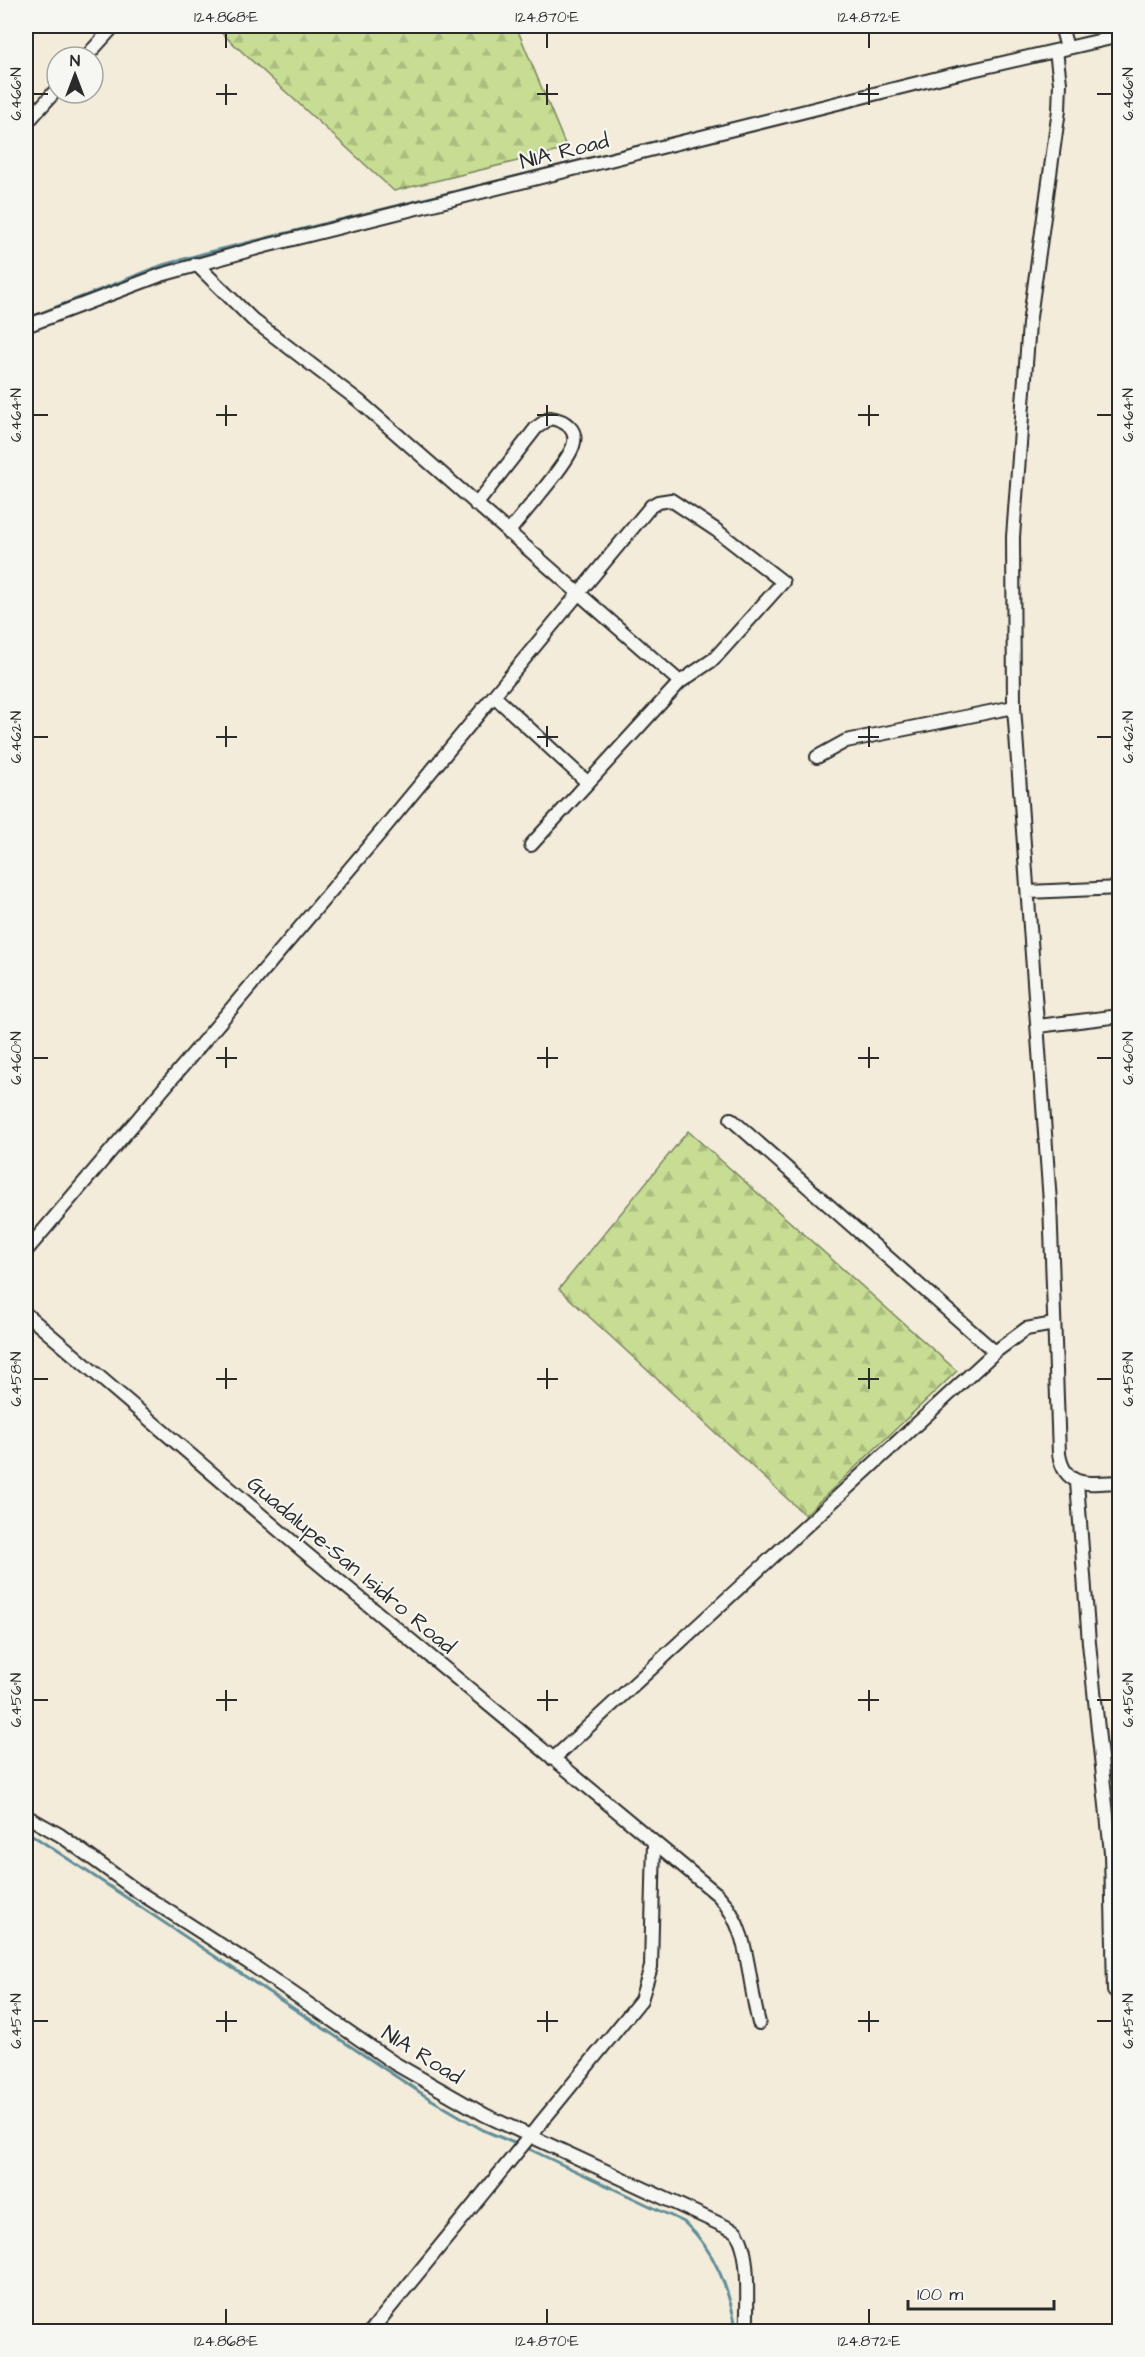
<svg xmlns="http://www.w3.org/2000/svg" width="1145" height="2357" viewBox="0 0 1145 2357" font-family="'Architects Daughter',sans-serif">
	<defs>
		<pattern id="forest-firs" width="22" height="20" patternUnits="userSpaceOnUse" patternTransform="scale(1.5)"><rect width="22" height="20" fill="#c7dd93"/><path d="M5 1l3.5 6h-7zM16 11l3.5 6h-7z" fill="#abbe7f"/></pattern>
	</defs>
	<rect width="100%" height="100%" fill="#f3ecda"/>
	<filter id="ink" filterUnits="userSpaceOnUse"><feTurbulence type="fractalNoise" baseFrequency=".0167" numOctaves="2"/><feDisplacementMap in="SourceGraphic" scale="12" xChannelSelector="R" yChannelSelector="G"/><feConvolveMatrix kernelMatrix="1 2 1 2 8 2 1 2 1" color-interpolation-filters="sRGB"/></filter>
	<g filter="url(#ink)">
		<path fill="url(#forest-firs)" stroke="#79845f" stroke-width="1.5" d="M214 26H516L567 149 394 191Z
			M688 1131 957 1371 805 1515 559 1289Z"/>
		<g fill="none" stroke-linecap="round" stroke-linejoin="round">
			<path stroke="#608d99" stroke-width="3" d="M1081 39 1120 29
				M953 68 967 65
				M26 319 163 265 202 254 917 77
				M26 1831 427 2097 483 2130 514 2143
				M527 2148 684 2222C716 2251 729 2290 737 2332"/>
			<defs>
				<path id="minor" d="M1061 26 1067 48
					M1056 51 1060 83 1059 110 1029 324 1013 537 1014 707 1050 1202 1059 1454C1065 1490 1091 1483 1120 1482
					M86 57 114 26
					M26 124 57 89
					M196 264 253 320 359 401 680 682
					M26 326 161 275 265 246 946 76 1120 36
					M476 505 536 428 550 418C564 420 579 429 573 446 567 465 522 514 508 533
					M494 696 588 783
					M817 757 846 741 1014 707
					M1028 892 1120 888
					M1038 1026 1120 1016
					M731 1119 995 1352
					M26 1251 380 833 651 506 658 502 671 500 716 530 783 582 714 659 680 682 531 845
					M26 1314 302 1550 718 1895C751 1930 747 1980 759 2023
					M1077 1482 1089 1643 1111 1853 1114 1991
					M553 1759 995 1352 1026 1329 1054 1324
					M26 1816 60 1835 137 1891 249 1963 394 2063 485 2115 735 2231C752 2251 746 2305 747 2332
					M370 2332 641 2000 651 1967 654 1842"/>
			</defs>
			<use href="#minor" stroke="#2b2b2b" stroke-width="16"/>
			<use href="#minor" stroke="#f6f6f2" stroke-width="12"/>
		</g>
	</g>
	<path fill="none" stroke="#2b2b2b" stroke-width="2" d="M226 33V48M547 33V48M869 33V48M226 84V105M547 84V105M869 84V105M33 94H48M216 94H237M537 94H558M858 94H879M1097 94H1112M226 405V426M547 405V426M869 405V426M33 415H48M216 415H237M537 415H558M858 415H879M1097 415H1112M226 726V747M547 726V747M869 726V747M33 737H48M216 737H237M537 737H558M858 737H879M1097 737H1112M226 1047V1068M547 1047V1068M869 1047V1068M33 1058H48M216 1058H237M537 1058H558M858 1058H879M1097 1058H1112M226 1368V1389M547 1368V1389M869 1368V1389M33 1379H48M216 1379H237M537 1379H558M858 1379H879M1097 1379H1112M226 1690V1711M547 1690V1711M869 1690V1711M33 1700H48M216 1700H237M537 1700H558M858 1700H879M1097 1700H1112M226 2011V2032M547 2011V2032M869 2011V2032M33 2021H48M216 2021H237M537 2021H558M858 2021H879M1097 2021H1112M226 2309V2324M547 2309V2324M869 2309V2324"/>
	<g text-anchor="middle" stroke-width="4.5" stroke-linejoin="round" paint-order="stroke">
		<g font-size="22" fill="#2b2b2b" stroke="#f6f6f2">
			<text transform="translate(564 150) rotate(-14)" y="8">NIA Road</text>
			<text transform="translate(352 1564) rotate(40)" y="8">Guadalupe-San Isidro Road</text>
			<text transform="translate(423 2054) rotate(32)" y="8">NIA Road</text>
		</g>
	</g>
	<rect width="1145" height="2357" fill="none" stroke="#f6f6f2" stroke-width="66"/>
	<g transform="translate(75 75)"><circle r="28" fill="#f6f6f2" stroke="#a5a5a2" stroke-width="1.5"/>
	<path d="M0-4.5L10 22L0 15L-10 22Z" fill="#2b2b2b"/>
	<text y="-9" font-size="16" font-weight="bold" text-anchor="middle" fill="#2b2b2b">N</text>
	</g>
	<path d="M908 2300v9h146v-9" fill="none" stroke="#2b2b2b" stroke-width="3"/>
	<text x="917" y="2300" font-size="18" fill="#2b2b2b" stroke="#f6f6f2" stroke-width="4.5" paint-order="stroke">100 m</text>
	<rect x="33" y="33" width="1079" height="2291" fill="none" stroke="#2b2b2b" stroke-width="2"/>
	<g font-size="15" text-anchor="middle" fill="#2b2b2b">
		<text x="226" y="22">124.868°E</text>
		<text x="547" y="22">124.870°E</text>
		<text x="869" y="22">124.872°E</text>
		<text transform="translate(16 94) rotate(-90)" y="5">6.466°N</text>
		<text transform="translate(1128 94) rotate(-90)" y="5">6.466°N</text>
		<text transform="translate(16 415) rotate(-90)" y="5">6.464°N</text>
		<text transform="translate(1128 415) rotate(-90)" y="5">6.464°N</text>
		<text transform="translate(16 737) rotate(-90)" y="5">6.462°N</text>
		<text transform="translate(1128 737) rotate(-90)" y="5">6.462°N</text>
		<text transform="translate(16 1058) rotate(-90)" y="5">6.460°N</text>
		<text transform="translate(1128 1058) rotate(-90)" y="5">6.460°N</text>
		<text transform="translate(16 1379) rotate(-90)" y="5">6.458°N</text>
		<text transform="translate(1128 1379) rotate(-90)" y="5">6.458°N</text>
		<text transform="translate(16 1700) rotate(-90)" y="5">6.456°N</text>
		<text transform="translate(1128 1700) rotate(-90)" y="5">6.456°N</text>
		<text transform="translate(16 2021) rotate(-90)" y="5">6.454°N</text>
		<text transform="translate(1128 2021) rotate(-90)" y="5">6.454°N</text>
		<text x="226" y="2346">124.868°E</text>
		<text x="547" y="2346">124.870°E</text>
		<text x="869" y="2346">124.872°E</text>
	</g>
</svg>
